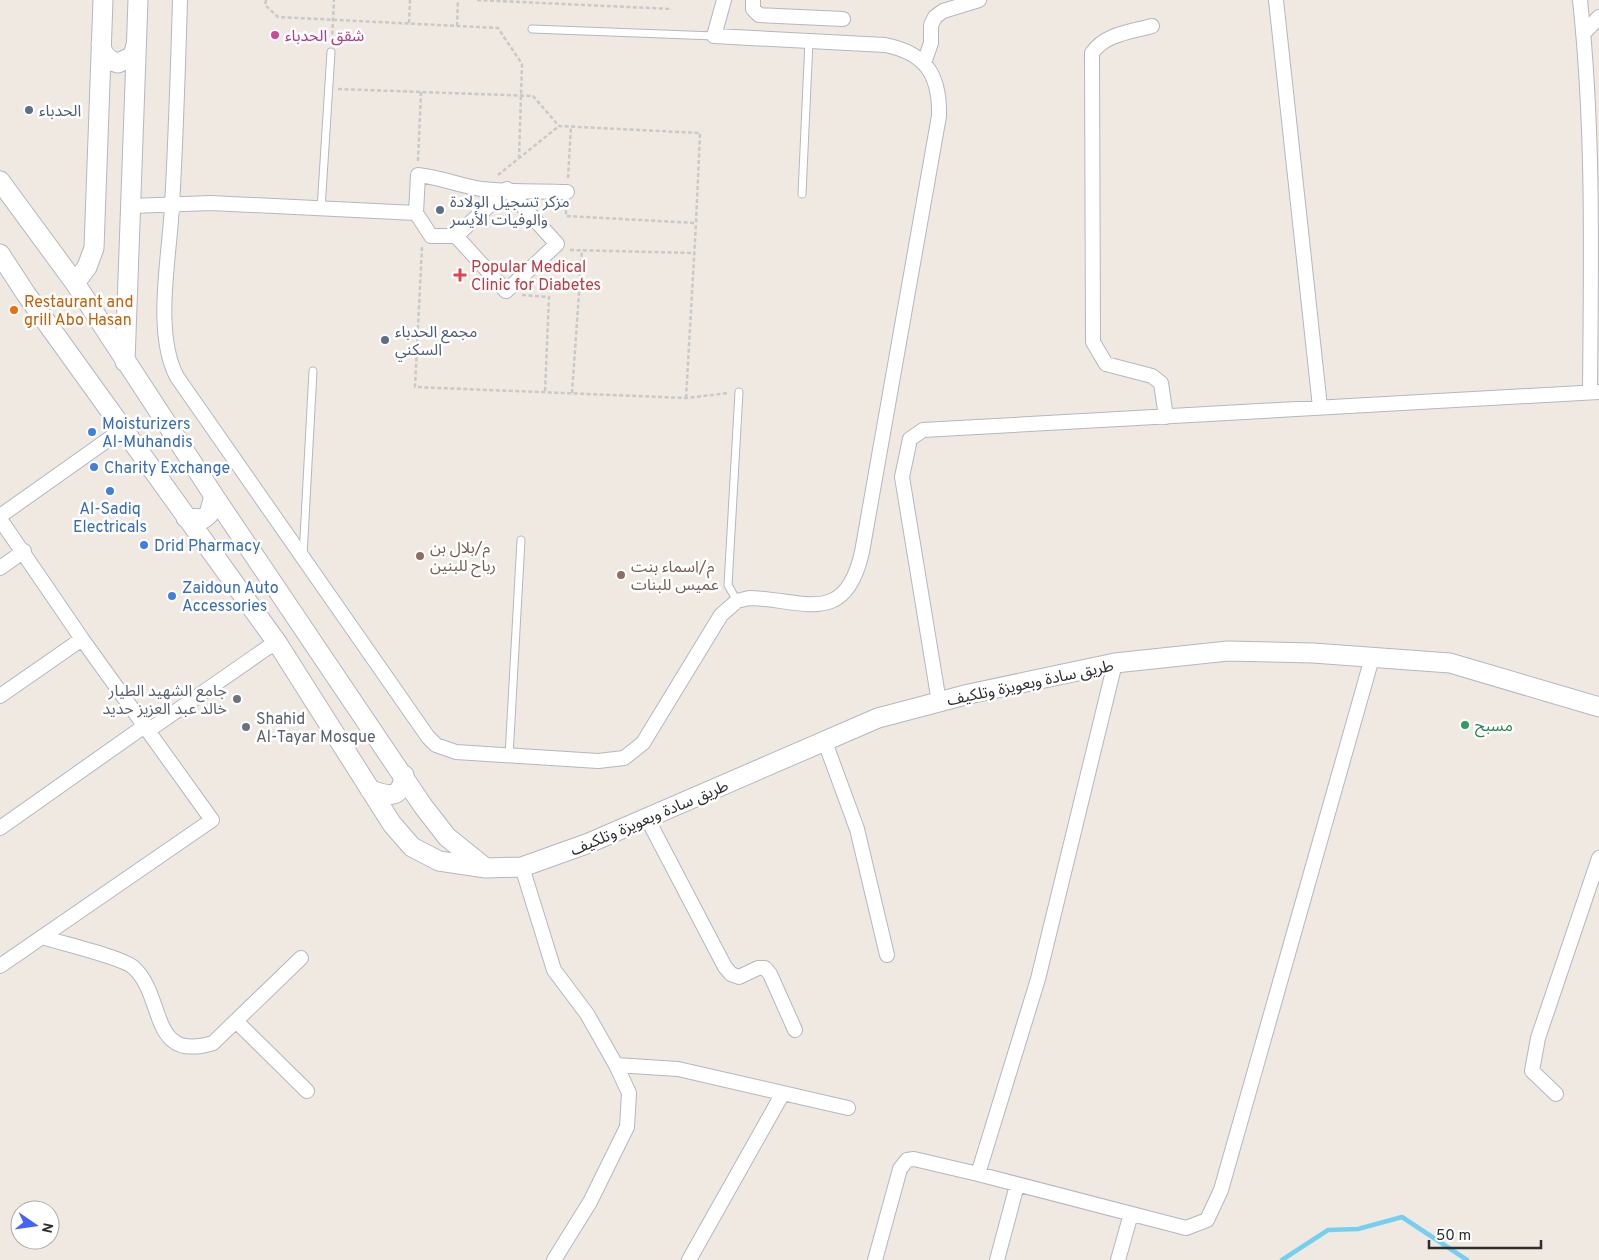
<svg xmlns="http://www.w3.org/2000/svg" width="1599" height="1260" viewBox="0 0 1599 1260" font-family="Overpass,'Noto Sans Arabic',sans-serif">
	<rect width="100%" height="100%" fill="#efe9e1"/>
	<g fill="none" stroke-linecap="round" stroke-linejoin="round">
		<path stroke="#75cff0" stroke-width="4.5" d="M1282 1260 1328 1230 1358 1229 1402 1217 1467 1260"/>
		<defs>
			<path id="service" d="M532 29 714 36
				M802 194 809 41
				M321 209 331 52
				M303 556 313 371
				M737 601 728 585 739 392
				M509 756 521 540"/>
			<path id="minor" d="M180 0C178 68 176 137 172 205 170 255 153 332 177 377L428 737 436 745 456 752 598 761 624 758 643 743 721 615 737 601 749 598C803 599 845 628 862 552L939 116C940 75 926 53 885 45L714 36 724 0
				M753 0V9L759 15 843 19
				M1276 0 1320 407
				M1580 0C1594 130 1591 262 1590 392
				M1152 26C1130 32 1105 34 1092 53L1093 342 1106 364 1152 376 1161 383 1166 417
				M1583 34 1599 17
				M924 63 931 43V25L935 17 943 11 979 0
				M131 206 211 203 416 213
				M456 236 506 291 557 244 507 189 456 236H431L416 213 418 175C440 177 460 186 482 189 510 192 539 191 567 192
				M0 516 123 429
				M0 519 82 639 212 820 0 966
				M0 568 24 551
				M1115 663 1038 979 978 1174 1186 1228 1207 1220 1221 1190 1372 658
				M0 696 82 639
				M939 702 902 477 910 439 923 430C1148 419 1373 403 1599 392
				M149 730 267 648 278 644
				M825 742 857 829 887 955
				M647 818 725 967 731 974 739 977 758 968H765L770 974 795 1030
				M0 828 146 725
				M522 867 554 970 587 1014 616 1065 629 1093 627 1127 590 1202 554 1260
				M42 937C60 943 121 957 133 967 166 996 148 1063 213 1043L301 958
				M236 1021 307 1091
				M616 1065 678 1069 848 1108
				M1556 1094 1532 1071 1538 1038 1599 858
				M689 1260 783 1093
				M875 1260 900 1169 907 1160 914 1159 978 1174
				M997 1260 1017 1185
				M1118 1260 1131 1214"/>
			<path id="secondary" d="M101 44C102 55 108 61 118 63L133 56 136 45
				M0 181 75 283 214 496 423 806 447 837 483 866
				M0 254 26 294 278 644 392 824 412 847 439 861 486 868 522 867 589 843 878 718 969 694 1115 663 1228 651 1313 653 1450 663 1599 707
				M75 283 87 267 94 248 103 0
				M125 362 138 0
				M186 518 203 519 209 514 214 496
				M370 790C389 796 401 800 404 775"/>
		</defs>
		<use href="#service" stroke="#b4b7c1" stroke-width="9"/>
		<use href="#minor" stroke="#b4b7c1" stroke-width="16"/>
		<use href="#secondary" stroke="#b4b7c1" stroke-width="21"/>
		<path stroke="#c9c9c9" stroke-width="2.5" stroke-dasharray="4 2.5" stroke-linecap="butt" d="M266 0 265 5 278 17 498 28 522 64 519 159
			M477 0 672 9
			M409 23 410 0
			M457 26 458 0
			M332 41 334 0
			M338 89 533 96 559 126 700 133 696 223 566 216V206
			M418 161 421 92
			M498 175 559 126
			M568 178 571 126
			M422 247 415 387 686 398 728 393
			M570 250 694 253
			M522 295 549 297 545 392
			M572 393 582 250
			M686 398 696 223"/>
		<use href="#service" stroke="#fff" stroke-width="7"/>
		<use href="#minor" stroke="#fff" stroke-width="14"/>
		<use href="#secondary" stroke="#fff" stroke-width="19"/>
	</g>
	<circle fill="#d1479c" stroke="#fff" stroke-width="2" cx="275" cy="35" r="5"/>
	<g fill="#5c6f8a" stroke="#fff" stroke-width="2">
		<circle cx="29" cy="110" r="5"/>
		<circle cx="440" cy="210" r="5"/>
		<circle cx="385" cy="340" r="5"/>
	</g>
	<path fill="#e0444e" stroke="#fff" stroke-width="2" d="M457.5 267.5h5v5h5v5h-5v5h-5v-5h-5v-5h5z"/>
	<circle fill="#e8710a" stroke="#fff" stroke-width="2" cx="14" cy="310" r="5"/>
	<g fill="#3f7fe0" stroke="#fff" stroke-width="2">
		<circle cx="92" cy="432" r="5"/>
		<circle cx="94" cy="467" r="5"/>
		<circle cx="110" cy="491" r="5"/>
		<circle cx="144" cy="545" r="5"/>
		<circle cx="172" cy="596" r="5"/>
	</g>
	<g fill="#8d6e63" stroke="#fff" stroke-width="2">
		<circle cx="420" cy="556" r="5"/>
		<circle cx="621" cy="575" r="5"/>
	</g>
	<g fill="#6b7280" stroke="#fff" stroke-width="2">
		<circle cx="237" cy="699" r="5"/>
		<circle cx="246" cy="727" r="5"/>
	</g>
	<circle fill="#2e9e5b" stroke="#fff" stroke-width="2" cx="1465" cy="725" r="5"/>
	<g text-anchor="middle" stroke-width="5" stroke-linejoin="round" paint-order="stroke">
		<g font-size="16" fill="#b23c85" stroke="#fff" text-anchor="start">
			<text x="285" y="41">شقق الحدباء</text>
		</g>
		<g font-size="16" fill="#4e5e75" stroke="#fff" text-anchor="start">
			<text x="39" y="116">الحدباء</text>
			<text x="450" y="207">مزكر تسجيل الولادة<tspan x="450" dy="18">والوفيات الأيسر</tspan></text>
			<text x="395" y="337">مجمع الحدباء<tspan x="395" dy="18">السكني</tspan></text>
		</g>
		<g font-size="16" fill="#be3a42" stroke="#fff" text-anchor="start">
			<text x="471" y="272">Popular Medical<tspan x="471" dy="18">Clinic for Diabetes</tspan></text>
		</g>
		<g font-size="16" fill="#c56008" stroke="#fff" text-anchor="start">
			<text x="24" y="307">Restaurant and<tspan x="24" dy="18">grill Abo Hasan</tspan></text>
		</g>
		<g font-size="16" fill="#366cbe" stroke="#fff" text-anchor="start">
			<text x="102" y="429">Moisturizers<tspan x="102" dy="18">Al-Muhandis</tspan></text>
			<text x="104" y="473">Charity Exchange</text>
			<text x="110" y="514" text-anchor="middle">Al-Sadiq<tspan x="110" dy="18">Electricals</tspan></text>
			<text x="154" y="551">Drid Pharmacy</text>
			<text x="182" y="593">Zaidoun Auto<tspan x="182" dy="18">Accessories</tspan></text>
		</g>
		<g font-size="16" fill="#785e54" stroke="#fff" text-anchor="start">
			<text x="430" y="553">م/بلال بن<tspan x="430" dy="18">رباح للبنين</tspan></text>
			<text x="631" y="572">م/اسماء بنت<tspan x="631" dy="18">عميس للبنات</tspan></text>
		</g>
		<g font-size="16" fill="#2e2e2e" stroke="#fff">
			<text transform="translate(1030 682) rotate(-12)" y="6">طريق سادة وبعويزة وتلكيف</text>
			<text transform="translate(649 817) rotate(-23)" y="6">طريق سادة وبعويزة وتلكيف</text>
		</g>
		<g font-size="16" fill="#5b616d" stroke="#fff" text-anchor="end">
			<text x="227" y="696">جامع الشهيد الطيار<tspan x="227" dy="18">خالد عبد العزيز حديد</tspan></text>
			<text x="256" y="724" text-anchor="start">Shahid<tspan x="256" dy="18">Al-Tayar Mosque</tspan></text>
		</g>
		<g font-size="16" fill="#27864d" stroke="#fff" text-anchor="start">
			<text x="1475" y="731">مسبح</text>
		</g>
	</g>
	<g transform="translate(35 1225) rotate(103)"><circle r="24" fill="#ffffff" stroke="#ababab"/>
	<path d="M0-4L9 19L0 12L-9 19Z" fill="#4264fb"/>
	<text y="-8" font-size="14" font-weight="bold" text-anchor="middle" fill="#2e2e2e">N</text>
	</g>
	<path d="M1429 1240v8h112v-8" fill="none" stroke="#2e2e2e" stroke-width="2.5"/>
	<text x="1436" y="1240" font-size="15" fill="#2e2e2e" stroke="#ffffff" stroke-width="4" paint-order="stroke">50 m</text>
</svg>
